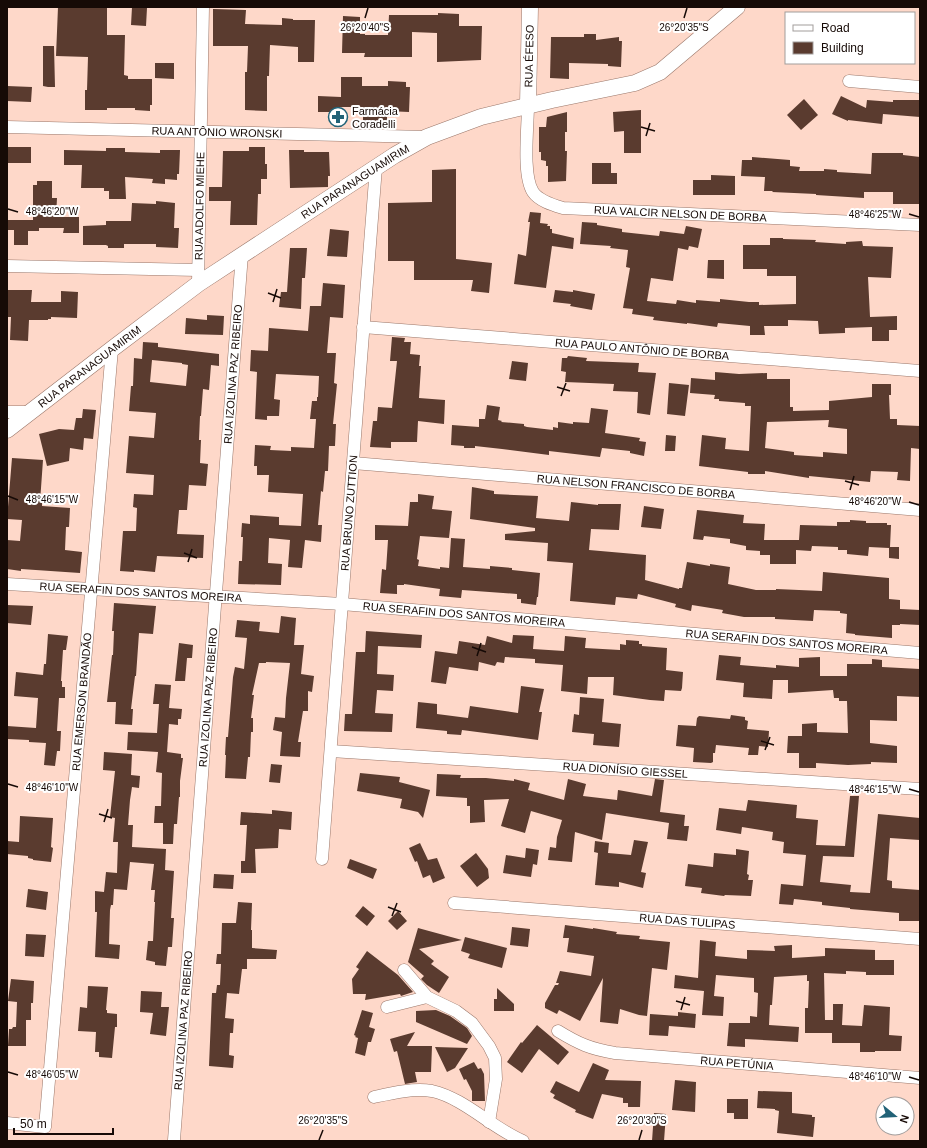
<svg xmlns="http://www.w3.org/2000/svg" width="927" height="1148" viewBox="0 0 927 1148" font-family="Arial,sans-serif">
	<rect width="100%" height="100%" fill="#fed8c9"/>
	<path fill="#5a3b2f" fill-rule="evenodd" d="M58 7H107V35H125L124 75 128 76V79H152V105H150V111L135 110V108H107V110H85V90H87L88 57 56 56Z
		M132 7 147 8 146 26 131 25Z
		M213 9 246 10 245 24 282 25V18L293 19V20H315L314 62H298V47L270 45 269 76H267V111L245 110V72H247L248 46H213Z
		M438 13 459 14V26H482L481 60 437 62V33L412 32V57H364L365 53H342L343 16 360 17V34H365V35H388L389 15H438Z
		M584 34H596V40L619 37V41H622L621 67 608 66V64L569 63V79L550 78 551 37H584Z
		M43 46H54L55 87H48L43 86Z
		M155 63H174V79L155 78Z
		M341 77H362V86H388V81L406 82V87H410L409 112 387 111V121H363V107H336V112H318V96L341 97Z
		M7 86 32 87 31 102 7 101Z
		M841 96 866 108 867 100 893 102V100H920V117L883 114 882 124 848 120V121L832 114Z
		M804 99 818 115 801 130 787 115Z
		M641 110V153H624V131L614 132 613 112Z
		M567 112V132H565V151H567L566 181 548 182V166H546V161L541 160V152H539V127H546L547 117Z
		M7 147H31V163H7Z
		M249 147H265V164H267V179H261V194H258L257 225H230L231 201H209V187H222L223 151H249Z
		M106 148H125V152L160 153V150H180L179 174H177V180L165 179V184L152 183 153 179 125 177 126 199H109V191H104V188H81L82 165H64V150L106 151Z
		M289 150H304V152H329L330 176H328V187L290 188Z
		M872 153H903V155L920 157V204H893V192H864V198L816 195V194L772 192 773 191H764L765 177 741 176 742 160H752V157L790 160V166L800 167 799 171H824V169L837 170V172L871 174Z
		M592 163H611V173H617V184H592Z
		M456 169V259L492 263 489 293 471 291 473 280H414V261H388V203L432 202V170Z
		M711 175 735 176V195H693V180H711Z
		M37 181H52V198H57L56 217H79V233H63L64 228H39V231H28V245H14V230H7V220H33V185H37Z
		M156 201 175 203 174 228H179L178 248 156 247V244H124V248H108V246L106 245H83V226L106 225V221H131L132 203 156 204Z
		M530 212 541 213 540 223 548 224 547 226H550V229H552V233L574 238 573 249 552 246 546 288 514 284 518 254 526 256 530 222H528Z
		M582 222 597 223V225L622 229V232L659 236 660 231 684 234 686 226 702 229 698 248 689 246 688 250 678 248 673 281 651 278 647 301 676 304 677 300 696 303V300L720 302V299L749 302H759V305L796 304V276H767V269H743V245H770V238H783V239L816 240 815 242 846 244V242L862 241 863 246 893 247 891 278 868 277 870 317 897 316V330H889V341H872V327L845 328V333L819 334 818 321 788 320V326H764L765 335H750V326L718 323 717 327 687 323V324L653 320 654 317 632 314 633 309 623 308 630 268 626 267 628 250 610 248 611 246 580 244Z
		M330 229 349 231 347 257 327 256Z
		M290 248H307L305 278H302L301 309 279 307 281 292H287Z
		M708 260H724V279L707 278Z
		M323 283 345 285 343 318 330 317 327 353H336L334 383 337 384 333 424H336L335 446H329L328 471H325L323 492 321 491 318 525H322L321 542 305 540 302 568 288 567 290 540 269 538 268 563 282 564 281 585 238 584 239 561H242L243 537H241L242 523 250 524V515L279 517V525L301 526 303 494 268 492 269 475H257V466H254L255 445 271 446 270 450 291 451V447L314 448 316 419H310L312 401H317V397H318L319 376 276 374 274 399 280 400 279 416H267V420L255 419 257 372 250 371 251 350 268 351 269 328 308 331 310 306H321Z
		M7 290H32L31 302H61V291L78 292 77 318 51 317V319H48V320H29L28 341 10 340 11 317H8Z
		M555 290 573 292V290L595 294 592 310 570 306 571 304 553 302Z
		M207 315 224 316 223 335 185 334 186 318 207 320Z
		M392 337 405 338 404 342H411L410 354 420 355 419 366H421L419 398 445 400 444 424 418 421 417 442H391V448L370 447 373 421H377L378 407 392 408 397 361H390Z
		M143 342 158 343V347L219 354V366L211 365 209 390 203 389 201 416H200L199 440H201L200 463 208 464 206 486 189 485 187 510H179L177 534 204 535 203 558 157 556 155 572 134 570V572L120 571 123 531H136L137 508 133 507 134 494 153 495 154 475 126 473 129 436 154 438 156 413 129 411 131 386H133L134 358 142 359ZM152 360 182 363V364L188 365 186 386 150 382Z
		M568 356 587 358 586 361 639 363 638 372 656 373 650 415 637 413 638 392 613 391 614 384 565 382 566 372 561 371 562 358H567Z
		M512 361 528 363 526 381 509 379Z
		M715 372 739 374 767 373V379H790V407H793V411L829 410V401L872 397V384H891V395H889L890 419H897V425L920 426V449L911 448 910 481 897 480 898 472 871 471 870 482 809 476V478L765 471V474H748V472L699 466 702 435 726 438 725 449 749 451 751 406H745V403L719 401V399H714L715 395 690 393 691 378 715 380ZM829 420 828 427 847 429V454L823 452V457L794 455V452L765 448 767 422Z
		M669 383 689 385 685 416 667 414Z
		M487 405 500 407 498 420 502 421 501 422 524 424V426L527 427 553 430V427L558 428V422L573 424V422L589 423 591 408 608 410 605 433 640 438 639 441 646 442 644 456 630 453V451L602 448 600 457 549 451V455L502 449 475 446V448H464V446L451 445 452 425 479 427V419H485Z
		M83 409 96 410 93 439 84 438 83 450 70 448 69 461 47 466 39 434 59 429 74 430 76 418H82Z
		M666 435 676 436 675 451H665Z
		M12 458 43 460 40 502H42V506L70 508 69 527H66L65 550 82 552 80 573 21 569V571L7 569V540L20 541 22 520 7 519Z
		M472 487 494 491V494L538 496 536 518 569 521 571 502 598 505V504H621L619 530 591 529 589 550 646 555 645 580 679 589V588H682L687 562 710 566V564L730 567 728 584 756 590H776V589L822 591 823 572 889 578V599L900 600V609L920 610V625L900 624V625H892V638L855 635V634L846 633 847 614 840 613V611L814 610 813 621 775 619V617H744L722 613 723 610 692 605 691 611 675 607 676 604 638 594 637 599 616 597 615 605 570 601 573 563 547 561 548 543 505 540V534L535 531V528L470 519Z
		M418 494 434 496 432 509 452 511 449 538 420 536 417 559 419 560 418 566 440 569V567L449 568 451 538 465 539 463 567 490 569V566L512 568V570L540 573 538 597H537L536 605 521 603V599H517V594L462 590 461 598 439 596 440 589 404 584V585H397V594L380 593 382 569 386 570 388 540H375V525L408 526 410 502H418Z
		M644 506 664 509 661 529 641 527Z
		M697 510 744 515 743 523 765 524 764 540H799L800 525 837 526V522H850V520L866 521V523H887V525H891L890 547H899V559L889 558V548L869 547 868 556 847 554V550H838V547L812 546 811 551 796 550V564H770V555H760V551L746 550V546L730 543V539L704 536 703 540 693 539Z
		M114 603 156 606 153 634 139 633 136 676H135L131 709H133L132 725 115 724 116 702H107L112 655H113L114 631H112Z
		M7 605 33 606 31 625 7 623Z
		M281 616 296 618 294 645H304L301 674 314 676 312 692 308 691V711H303L298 742H301L300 757 280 756 282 732 273 730 275 717 285 718 286 698 290 663 266 662V663H259L252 695H254L251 718H253V732H251L250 757H248L246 779 225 778 226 755H225L226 737H228L233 677 235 667 244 669 247 638 235 637 237 620 260 622 259 631 279 633Z
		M366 631 422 635 421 648 378 646 377 674 394 675 393 691 377 690 375 713 393 714 392 732 344 731 345 714H352L356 652H365Z
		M48 634 68 636 66 650H63L61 681H62V687H65V698H59L57 731H61L60 751H57L55 766 44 765 46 743 29 742V740L7 739V726L36 728 38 698 14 696 16 672 43 675 44 664H46Z
		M513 635 534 636 533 649 564 651 565 636 586 638 585 648 620 650V644L626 645V640L639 641V644H642V646L667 648 666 670 683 672 682 688 681 691 665 690 664 701 650 700 613 695 614 677H588L587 694 561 691 563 665 535 663V659L505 657 504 663 497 662 495 666 479 662 478 671 449 667 446 684 431 682 435 651 457 654 459 641 485 645 487 636 512 643Z
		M179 643 193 645 192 658H187L185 681H175Z
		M719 655 741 657 740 665 776 668V665L799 667V658L820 657V676H847V664H872V659L882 660V667L920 669V697L897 696V721L870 720V743L897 746V763L871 762V764L848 765 816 763V768H799V753H787L788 736H802V724L817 723V732L848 733 847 701H839V698H834L833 690 788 693V680H773L772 699 743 697 744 683 716 680Z
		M155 684 171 685 169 708 182 709 181 719H178V725L169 724 167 752 181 754V758H183L180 781V797H179L177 824H174L173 844H163V823H154L155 806H161L162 773 156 772 158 752 127 750 128 732 157 733 159 704H153Z
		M521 686 544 689 539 712H542L538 740 462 730 461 735 447 734V731L416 728 418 702 437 704V714L468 718 470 706 518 713Z
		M580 697 604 699 602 722 621 724 619 747 593 745 594 734 572 732 574 714 579 715Z
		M731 715 745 717V720L748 721 747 729 769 731 768 747 759 746 758 755H748L749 748 716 745 715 753H713V762L711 763 693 762 694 748 676 746 678 725 696 726 697 718 699 716 730 719Z
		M104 752 132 754 131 775 140 776 139 788 132 787 130 800 128 825H133L132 847 166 849 165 870 174 871 171 918H174L172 947H168L166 966 155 965V962L146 960 148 941H153L155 902H154L155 890H151L154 864 130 862 127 890 114 889 113 905H111L110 910 109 944 120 945 119 959 95 957 97 912H95V891L104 892 106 872 117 873 118 842H113L115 818 110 817 115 771 103 770Z
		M271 764 282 765 280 783 269 782Z
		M360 773 400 777 399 782 430 790 423 818 418 812 400 808 402 799 357 791Z
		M437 774 461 775 460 778H486L514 781V779L530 783 528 790 564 800 568 779 586 784 583 796 617 800 618 790 652 796 655 779 664 780 660 812 685 815 684 826H689L687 841 667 839 669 823 606 813 602 840 575 832 572 862 548 860 550 847 556 848 557 837 562 820 531 811 525 833 501 826 509 799 484 800 485 822 470 823V806H467V798L436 796Z
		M850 796H859L854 857 823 856 820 882 851 885 850 892 870 893 878 814 920 818V840L890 838 887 880 892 881V888L920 890V921H899V913L850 909V908L822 905V902L794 899 793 905 779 904 781 884 803 886 806 855 783 853 784 842 772 840 773 832 742 827 741 834 716 830 719 808 746 811 748 800 797 805 796 818 818 820 816 845 845 846Z
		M272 810 292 812 291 830 279 829 278 848 255 849 256 873H241V861H245L247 825H240L241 812 272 814Z
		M20 816 53 818 51 847 53 848 51 862 33 860V859L28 858V856L7 854V841L19 842Z
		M634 840 648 842 641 872 646 873 643 888 619 882V887L595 885 598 853 594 852 595 841 609 843 608 853 631 855Z
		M420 843 428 860 437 858 445 878 433 883 430 875 423 878 417 861 415 862 409 848Z
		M526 848 539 850 537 865 533 864 531 877 503 873 506 855 525 858Z
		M736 849 749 851 747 874 749 875 748 880H753L751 896 725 895 724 896 701 893 702 888 685 886 688 864 713 867 714 853 736 855Z
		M476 853 488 869 489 878 477 887 460 866Z
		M350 859 377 869 373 879 347 868Z
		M214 874 234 875 233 889 213 888Z
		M28 889 48 892 46 910 26 907Z
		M238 902 252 903 251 930H252V948L277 950 276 959H247V969H242L239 994 227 993 225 1018 234 1019 233 1033H230L229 1055 234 1056 233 1068 209 1066 212 993H216L217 985H220L221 964H216L217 954H221L222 923H236Z
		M363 906 375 916 367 926 355 916Z
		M398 911 407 921 397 930 388 921Z
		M565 925 593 929V928L617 932 616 934 640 936 639 939 670 942 667 970 652 968 647 1016 639 1015 620 1009 618 1024 600 1022 603 978 580 1021 559 1010 557 1014 545 1008V1003L555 985H558L559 983H556L560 971 591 976 594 956 567 952 569 938H563Z
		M512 927 530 929 528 947 510 945Z
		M418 928 462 940 419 949 434 961 431 964 449 977 439 993 427 985 421 979 424 976 408 962Z
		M26 934 46 935 44 957 25 956Z
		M465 937 507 948 502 968 468 958 470 954 461 951Z
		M700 940 716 942 715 956 747 959V950L775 951 774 946 792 945V958L825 956V948L875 950V960H894V975H866V972L846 971V974L824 973 825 1020H833V1004H843L842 1025 862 1026 864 1005 890 1007 889 1035 902 1036 901 1051H875V1052H860V1043H832V1033H805V1008H808L809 981H807V975L774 977 772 1005H770L769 1025 799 1027 798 1042 745 1039V1047L727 1046 729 1023H750V1016L757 1017 758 993 754 992V978L716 975 714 996 724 997 723 1016 702 1015 704 991 674 988 675 975 698 978Z
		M367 951 398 975 413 992 401 996 400 994 365 1000 366 994H353L352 979 359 969 356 967Z
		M11 979 34 981 33 1003H31V1020H26V1046H8L9 1029H12L13 1027H16L17 1002 8 1001Z
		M88 986 108 987 106 1010H107V1013L117 1014V1027H115L112 1058 99 1057V1052H95L96 1032 78 1031 80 1007 87 1008Z
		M497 988 514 1004V1011H494V999H497Z
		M141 991 162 992 161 1007H169L166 1036 150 1034 153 1013 140 1012Z
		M362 1010 373 1013 369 1027 375 1029 371 1042H368L365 1056 355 1053 358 1038 355 1037 356 1036 354 1035Z
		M436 1010 450 1016 467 1028 472 1036 467 1044 416 1022V1011Z
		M678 1012 696 1014 695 1028 669 1026 668 1036 649 1035 650 1014 678 1016Z
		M537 1025 569 1052 558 1065 539 1049 522 1073 507 1062 521 1042 522 1043Z
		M415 1032 407 1046H432L431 1072H415L417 1082 405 1084 397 1051 394 1052 390 1039Z
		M435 1047 468 1048 455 1068 447 1072Z
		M474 1062 478 1069 481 1068 484 1074 485 1101H472V1091L466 1079 464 1080 459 1069Z
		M593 1063 609 1070 605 1080 641 1081 640 1107H628V1103H623V1098L602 1094 593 1119 575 1112 576 1110 553 1098 555 1095 550 1092 556 1081 579 1092Z
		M675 1080 696 1082 695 1112 672 1110Z
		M758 1091 792 1092V1113L812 1115V1117H815L813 1137 777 1133 779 1111 775 1110V1109L757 1108Z
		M727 1099H748V1119H734V1113H727Z
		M654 1113 666 1114 664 1141H652Z"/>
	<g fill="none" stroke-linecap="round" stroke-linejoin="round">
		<defs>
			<g id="minor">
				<path d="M849 81 920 87"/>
				<path id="s1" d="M528 105C528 127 522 175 533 192 539 201 553 205 563 208L920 225"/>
				<path id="s2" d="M7 127 427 137"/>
				<path d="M7 266 198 270"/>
				<path id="s3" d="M198 284 203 7"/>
				<path id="s4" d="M363 327 920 371"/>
				<path d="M7 412H30"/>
				<path id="s5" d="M353 463 920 510"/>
				<path id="s6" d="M7 584 342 604 920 653"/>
				<path id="s7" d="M331 751 920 789"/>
				<path id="s8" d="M322 859 376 167"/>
				<path id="s9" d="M454 903 920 939"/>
				<path d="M404 970 427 997 456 1011 472 1023 489 1046 495 1058 496 1079 489 1122"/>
				<path d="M387 1007 427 997"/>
				<path id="s10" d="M558 1031C579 1044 591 1049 615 1053L920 1078"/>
				<path d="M374 1097C392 1093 413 1088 432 1091 464 1098 492 1128 523 1141"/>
				<path id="s11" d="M7 1123 45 1127 112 349"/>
				<path id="s12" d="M174 1140 242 254"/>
			</g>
			<g id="tertiary">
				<path id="s13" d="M528 105 530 7"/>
				<path id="s14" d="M7 430 112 349 198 284 395 155 427 137 481 117 552 100 635 83 660 72 737 7"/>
			</g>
		</defs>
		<use href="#minor" stroke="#9a776a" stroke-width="13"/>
		<use href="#tertiary" stroke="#9a776a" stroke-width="17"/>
		<use href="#minor" stroke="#fff" stroke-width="12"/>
		<use href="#tertiary" stroke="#fff" stroke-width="16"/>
	</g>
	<path fill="none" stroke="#160a06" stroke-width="1.5" d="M365 18 368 8M684 18 687 8M641 127 655 131M646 136 650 123M8 209 18 212M909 214 919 217M268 293 281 298M273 302 277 289M557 387 570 391M561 396 566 383M845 481 859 485M850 490 854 476M8 496 18 500M909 502 919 505M184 553 197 558M188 562 192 549M472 647 486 652M477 656 481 643M761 741 774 745M765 750 770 737M8 784 18 787M909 789 919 792M99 814 112 818M104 822 108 809M388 907 401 912M392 916 397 903M676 1001 690 1005M681 1010 685 997M8 1072 18 1075M909 1077 919 1080M319 1140 323 1130M639 1140 642 1130"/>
	<defs>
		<symbol id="pharmacy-ring" viewBox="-11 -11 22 22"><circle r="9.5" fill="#fff" stroke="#216277" stroke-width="1.5"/><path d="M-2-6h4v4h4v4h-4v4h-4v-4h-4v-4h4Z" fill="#216277"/></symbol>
	</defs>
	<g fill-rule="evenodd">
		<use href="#pharmacy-ring" x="327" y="106" width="22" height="22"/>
	</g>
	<g text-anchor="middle" stroke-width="4" stroke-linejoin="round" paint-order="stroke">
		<g font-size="11" fill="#160a06" stroke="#fff">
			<text dy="4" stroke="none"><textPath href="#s13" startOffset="49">RUA ÉFESO</textPath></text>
			<text dy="4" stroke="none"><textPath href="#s2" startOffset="210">RUA ANTÔNIO WRONSKI</textPath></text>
			<text dy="4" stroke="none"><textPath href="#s14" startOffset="428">RUA PARANAGUAMIRIM</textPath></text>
			<text dy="4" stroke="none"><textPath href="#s3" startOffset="78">RUA ADOLFO MIEHE</textPath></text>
			<text dy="4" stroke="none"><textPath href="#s1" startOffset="240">RUA VALCIR NELSON DE BORBA</textPath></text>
			<text dy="4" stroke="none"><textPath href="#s4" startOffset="280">RUA PAULO ANTÔNIO DE BORBA</textPath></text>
			<text dy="4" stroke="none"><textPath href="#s14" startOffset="104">RUA PARANAGUAMIRIM</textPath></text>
			<text dy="4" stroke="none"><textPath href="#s12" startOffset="768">RUA IZOLINA PAZ RIBEIRO</textPath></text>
			<text dy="4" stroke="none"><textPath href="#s5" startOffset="284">RUA NELSON FRANCISCO DE BORBA</textPath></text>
			<text dy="4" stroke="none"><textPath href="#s8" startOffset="347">RUA BRUNO ZUTTION</textPath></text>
			<text dy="4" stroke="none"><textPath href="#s6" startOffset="134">RUA SERAFIN DOS SANTOS MOREIRA</textPath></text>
			<text dy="4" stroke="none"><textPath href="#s6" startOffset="458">RUA SERAFIN DOS SANTOS MOREIRA</textPath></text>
			<text dy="4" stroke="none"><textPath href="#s6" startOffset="782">RUA SERAFIN DOS SANTOS MOREIRA</textPath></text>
			<text dy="4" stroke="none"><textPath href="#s12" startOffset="444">RUA IZOLINA PAZ RIBEIRO</textPath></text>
			<text dy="4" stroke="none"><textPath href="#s11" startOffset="465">RUA EMERSON BRANDÃO</textPath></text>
			<text dy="4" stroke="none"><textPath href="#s7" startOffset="295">RUA DIONÍSIO GIESSEL</textPath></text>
			<text dy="4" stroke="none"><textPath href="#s9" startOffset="234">RUA DAS TULIPAS</textPath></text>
			<text dy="4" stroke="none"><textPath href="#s12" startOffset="120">RUA IZOLINA PAZ RIBEIRO</textPath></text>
			<text dy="4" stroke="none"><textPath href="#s10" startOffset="184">RUA PETÚNIA</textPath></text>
		</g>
		<g font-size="11" fill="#160a06" stroke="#fff" text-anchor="start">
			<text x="352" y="115">Farmácia<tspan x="352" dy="13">Coradelli</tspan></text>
		</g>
	</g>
	<g font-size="10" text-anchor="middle" fill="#160a06" stroke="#fff" stroke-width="4" stroke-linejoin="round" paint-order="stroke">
		<text x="365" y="31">26°20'40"S</text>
		<text x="684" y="31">26°20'35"S</text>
		<text x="52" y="215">48°46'20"W</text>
		<text x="875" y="218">48°46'25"W</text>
		<text x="52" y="503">48°46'15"W</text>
		<text x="875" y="505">48°46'20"W</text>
		<text x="52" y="791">48°46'10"W</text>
		<text x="875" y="793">48°46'15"W</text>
		<text x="52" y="1078">48°46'05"W</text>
		<text x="875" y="1080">48°46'10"W</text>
		<text x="323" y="1124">26°20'35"S</text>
		<text x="642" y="1124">26°20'30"S</text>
	</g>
	<rect width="927" height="1148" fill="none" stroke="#160a06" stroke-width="16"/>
	<rect x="785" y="12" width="130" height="52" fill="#ffffff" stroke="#a29d9b"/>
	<rect x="793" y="25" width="20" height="6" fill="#ffffff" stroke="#a29d9b"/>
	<text x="821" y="32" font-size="12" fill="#160a06">Road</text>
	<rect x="793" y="42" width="20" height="12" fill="#5a3b2f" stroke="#a29d9b"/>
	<text x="821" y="52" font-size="12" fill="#160a06">Building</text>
	<g transform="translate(895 1116) rotate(108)"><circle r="19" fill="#ffffff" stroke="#a29d9b"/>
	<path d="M0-3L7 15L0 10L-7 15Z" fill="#216277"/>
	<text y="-6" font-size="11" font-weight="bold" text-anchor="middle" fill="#160a06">N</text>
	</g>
	<path d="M14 1128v6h99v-6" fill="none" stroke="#160a06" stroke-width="2"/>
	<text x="20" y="1128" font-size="12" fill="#160a06" stroke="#ffffff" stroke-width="3" paint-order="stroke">50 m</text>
</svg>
